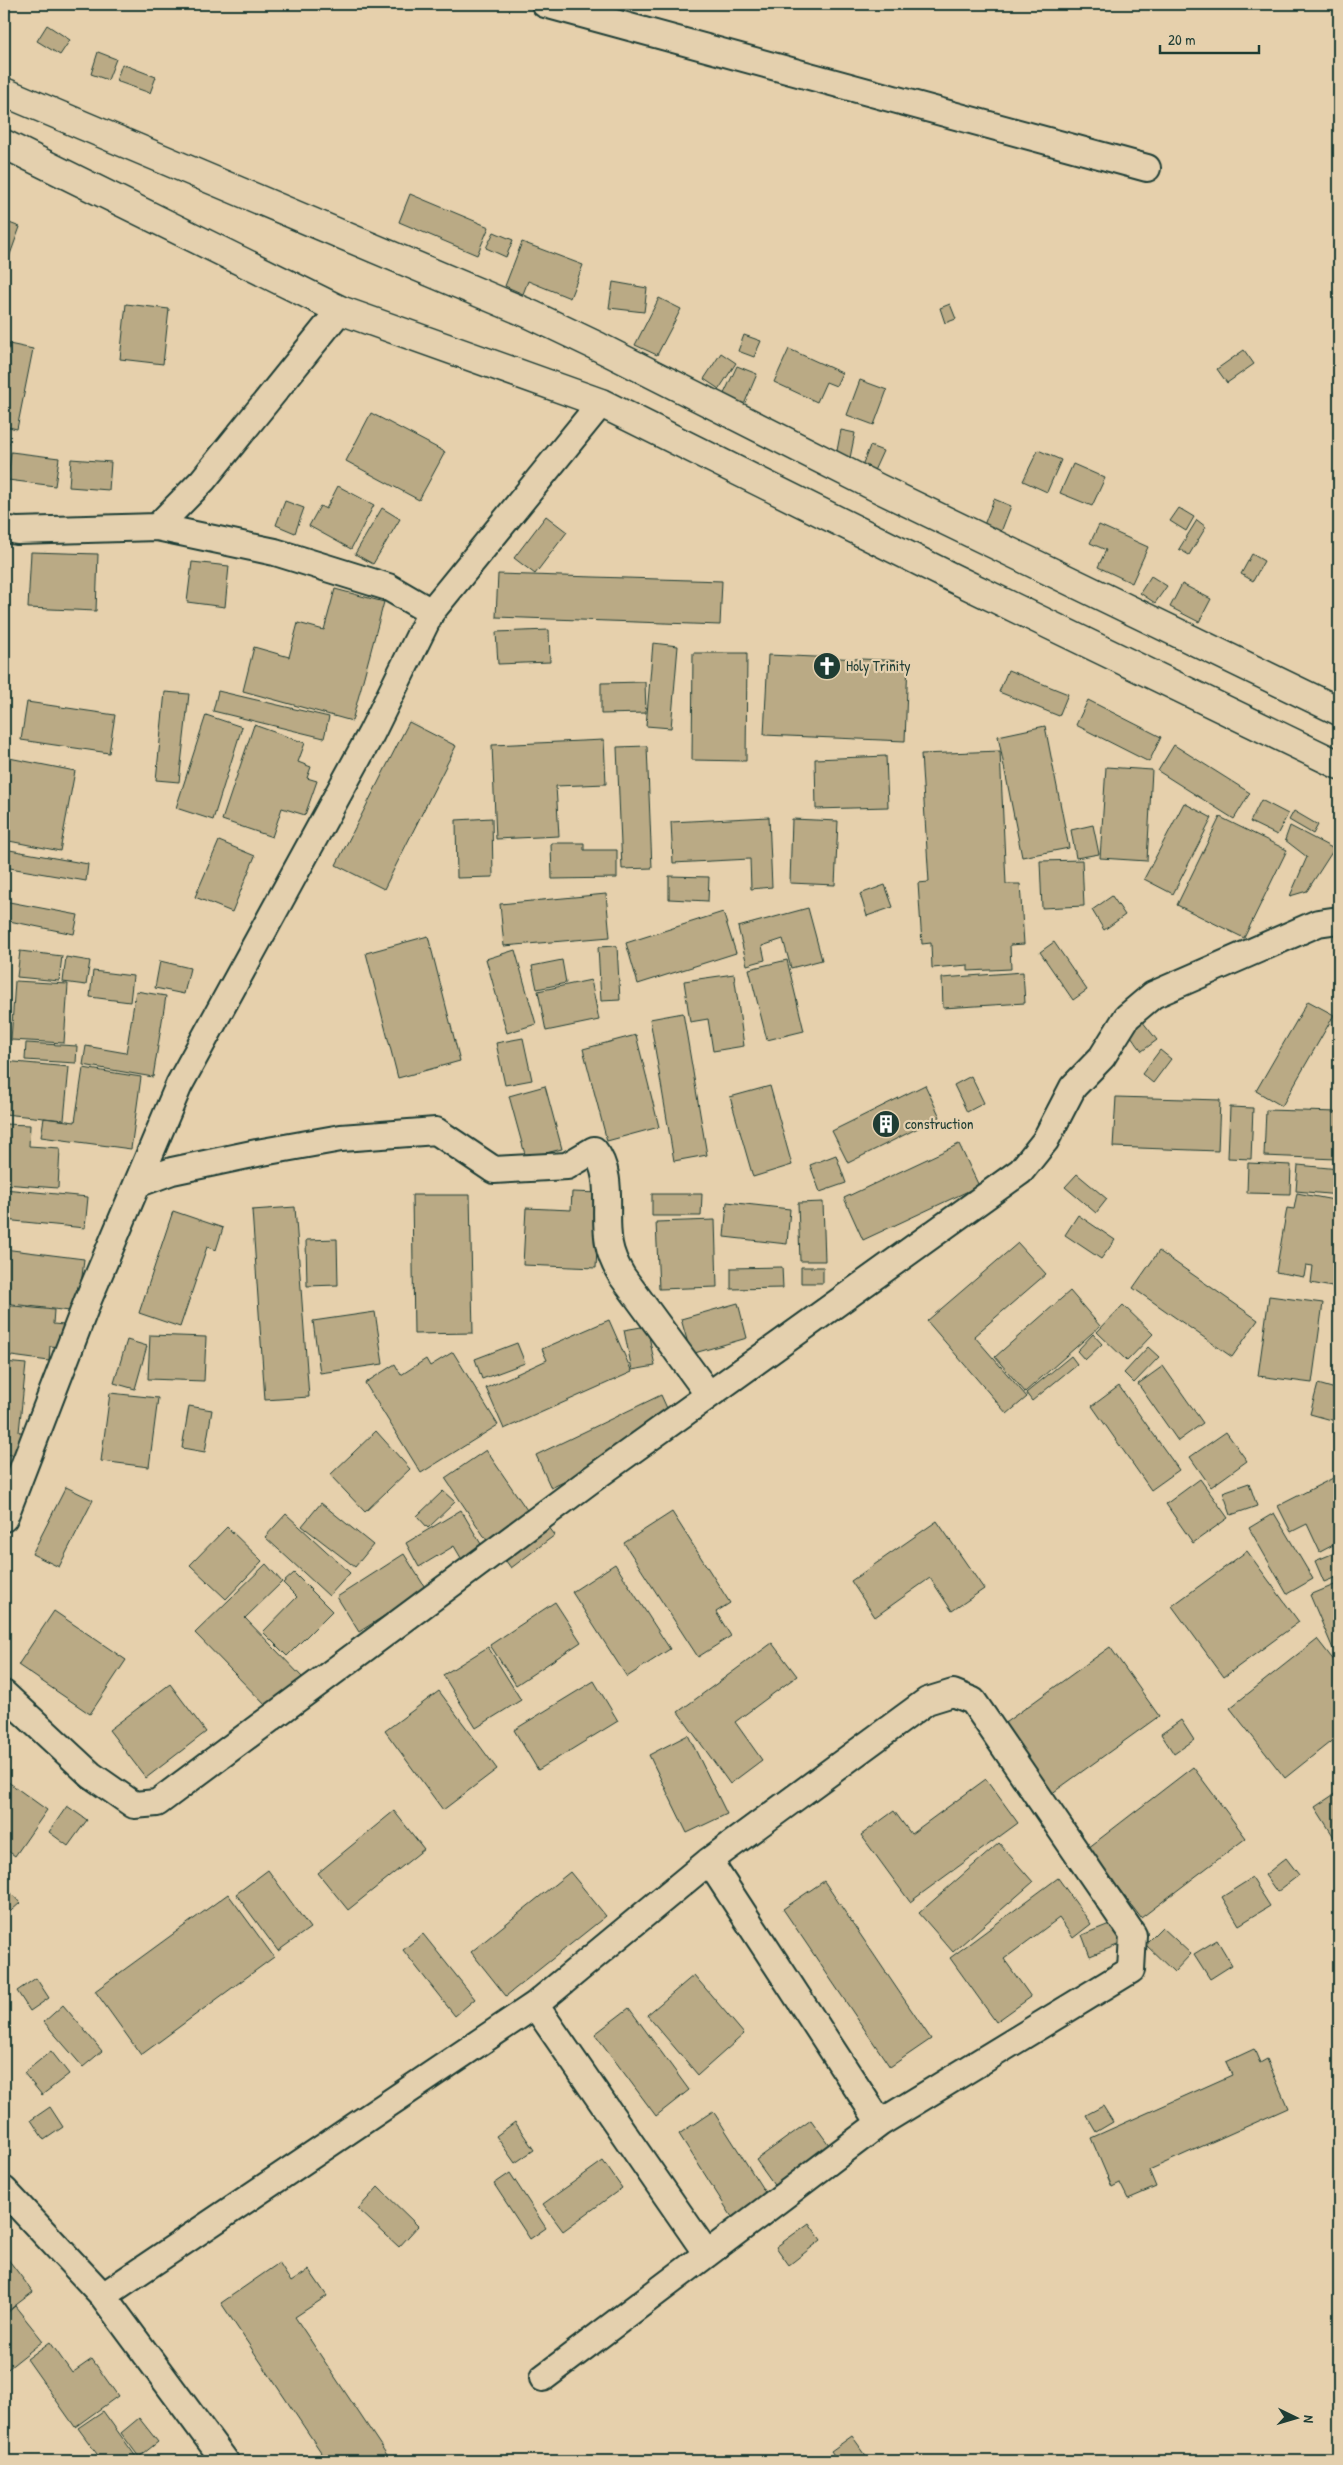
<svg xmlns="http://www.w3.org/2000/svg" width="1343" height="2465" viewBox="0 0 1343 2465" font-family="'Patrick Hand',sans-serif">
	<rect width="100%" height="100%" fill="#e6d0ac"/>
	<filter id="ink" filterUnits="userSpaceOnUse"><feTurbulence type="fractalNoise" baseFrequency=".02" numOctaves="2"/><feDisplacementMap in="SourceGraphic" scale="10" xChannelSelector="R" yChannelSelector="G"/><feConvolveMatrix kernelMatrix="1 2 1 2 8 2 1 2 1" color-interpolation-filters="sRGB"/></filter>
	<g filter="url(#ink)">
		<path fill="#baaa85" stroke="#1f3d34" d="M47 25 70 40 60 55 37 41Z
			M98 52 116 59 108 80 91 74Z
			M122 64 156 77 150 93 116 81Z
			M410 194 489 227 477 255 399 222Z
			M4 221 20 227 4 271Z
			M494 232 513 240 506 257 486 248Z
			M522 242 583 265 570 298 528 281 523 294 505 286Z
			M613 282 647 288 644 312 609 308Z
			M659 298 681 309 657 355 635 345Z
			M126 304 169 309 163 364 120 359Z
			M950 304 956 319 945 323 940 308Z
			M744 335 761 341 754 357 738 351Z
			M9 344 33 349 17 429 4 426V370Z
			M789 349 842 373 836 386 826 382 817 402 774 382Z
			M1244 350 1254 364 1227 383 1217 369Z
			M721 353 736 363 719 389 704 379Z
			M737 366 757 374 743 407 722 398Z
			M860 380 887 390 874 425 847 415Z
			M371 413 445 452 419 500 346 461Z
			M841 430 855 433 849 463 835 461Z
			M4 441 9 442 4 473Z
			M870 446 883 451 873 473 861 468Z
			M1038 450 1061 460 1047 492 1023 481Z
			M11 452 59 458 55 486 8 480Z
			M71 459 111 462 109 490 69 487Z
			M1073 464 1105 478 1092 506 1060 493Z
			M338 486 374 505 351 549 309 526 320 506 326 509Z
			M994 499 1011 506 1001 532 984 525Z
			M285 501 304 508 295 533 276 525Z
			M382 508 400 519 373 564 355 554Z
			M1179 508 1194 517 1186 531 1170 521Z
			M546 516 567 532 535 574 514 558Z
			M1197 520 1206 527 1189 555 1179 549Z
			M1099 525 1148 547 1132 583 1098 567 1106 550 1090 543Z
			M31 552 98 554 96 611 28 608Z
			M1252 554 1264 561 1253 581 1241 574Z
			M192 562 229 566 225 607 187 602Z
			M498 574 722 581 720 625 496 617Z
			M1151 576 1167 586 1155 603 1140 593Z
			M1182 584 1211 599 1199 622 1170 607Z
			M335 589 384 602 352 721 243 691 254 647 289 657 298 623 324 630Z
			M549 630 550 662 498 664 496 632Z
			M653 643 678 646 671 728 646 726Z
			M693 653H747L746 761 692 760Z
			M768 655 908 661 905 741 764 735Z
			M1008 670 1068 694 1059 716 999 692Z
			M645 682 646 713 601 714V683Z
			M218 691 329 717 324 738 213 711Z
			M165 692 189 694 179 782 156 780Z
			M1088 700 1161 737 1149 762 1076 725Z
			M27 702 115 715 109 753 21 740Z
			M206 715 242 727 213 820 176 808Z
			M409 722 456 746 384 889 336 865Z
			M254 725 305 743 298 762 311 767 307 778 317 781 305 815 282 808 272 837 222 820Z
			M1045 726 1069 848 1022 857 998 736Z
			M604 740 606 784 556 786 559 836 496 839 492 745Z
			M1174 745 1250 793 1234 819 1158 771Z
			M647 746 652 868 622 869 617 747Z
			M1000 751 1006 884H1020L1024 944 1010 945 1011 969 968 971V965L932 968 931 943 922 944 918 883 929 882 921 754Z
			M886 756 888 807 816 809 815 759Z
			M4 757 75 771 60 851 4 840Z
			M1106 767 1152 770 1147 861 1100 858Z
			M1261 800 1288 814 1277 835 1250 822Z
			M1184 803 1212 818 1173 894 1144 879Z
			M1294 811 1318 825 1313 834 1289 820Z
			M769 817 772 887 751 889 750 859 673 863 671 822Z
			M1220 817 1287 850 1244 938 1177 905Z
			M492 818 493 877 457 878 456 820Z
			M792 819 838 821 835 885 790 883Z
			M1093 825 1099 854 1076 858 1071 830Z
			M1290 826 1334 849 1307 891 1290 896 1307 857 1285 840Z
			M219 841 255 856 232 912 195 897Z
			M551 843H584V850H617V878L552 879Z
			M4 849 88 864 86 881 4 867Z
			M1082 860 1084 906 1042 908 1040 861Z
			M669 876 709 877 708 901 669 899Z
			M885 885 893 907 867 916 860 894Z
			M606 894 610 937 504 946 500 904Z
			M1112 896 1125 915 1104 930 1092 910Z
			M4 901 78 915 74 934 4 920Z
			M808 908 822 960 791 968 783 939 762 946 765 960 747 965 738 927Z
			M723 912 736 953 638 984 626 943Z
			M428 936 460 1061 398 1078 366 953Z
			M1054 942 1087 990 1073 1000 1040 952Z
			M617 946 620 1000 601 1001 598 947Z
			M515 950 536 1024 507 1033 486 959Z
			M20 951 62 956 59 981 17 977Z
			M66 957 90 961 86 985 63 982Z
			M562 960 566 983 537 989 532 966Z
			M787 960 804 1031 767 1040 749 969Z
			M160 961 190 968 184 994 155 988Z
			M93 971 133 976 130 1002 90 997Z
			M1023 972 1025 1003 943 1008 942 978Z
			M734 974 744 1046 713 1051 708 1019 690 1022 684 981Z
			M591 980 599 1020 546 1031 538 991Z
			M15 981 68 984 64 1043 11 1040Z
			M136 991 166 996 153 1077 83 1065 86 1046 126 1053Z
			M1308 1001 1334 1015 1282 1106 1256 1091Z
			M683 1013 707 1155 674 1161 650 1019Z
			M1142 1021 1157 1040 1142 1051 1128 1032Z
			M636 1035 659 1127 607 1141 583 1049Z
			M523 1038 532 1080 505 1085 496 1043Z
			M26 1043 77 1046 76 1063 25 1060Z
			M1160 1050 1171 1059 1153 1083 1142 1074Z
			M4 1061 69 1067 64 1120 4 1114Z
			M83 1068 141 1077 131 1149 41 1137 44 1118 75 1122Z
			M971 1076 984 1103 967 1112 954 1085Z
			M925 1085 940 1117 848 1163 832 1131Z
			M545 1086 562 1149 526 1158 509 1096Z
			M770 1086 792 1165 753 1177 730 1097Z
			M1116 1097 1220 1100 1218 1151 1113 1147Z
			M1230 1107 1253 1108 1251 1159 1228 1158Z
			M1266 1110 1338 1112 1336 1159 1264 1156Z
			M4 1124 30 1125 29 1146 60 1148 58 1188 4 1184Z
			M959 1144 979 1186 863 1240 844 1198Z
			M836 1155 846 1183 820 1192 810 1165Z
			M1248 1163 1291 1165 1290 1194 1247 1193Z
			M1298 1165 1339 1169V1195L1296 1191Z
			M1077 1174 1107 1199 1096 1213 1065 1187Z
			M4 1189 88 1197 85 1228 4 1220Z
			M572 1192 600 1193 596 1268 523 1265 526 1208 571 1210Z
			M1297 1193 1339 1201V1270H1334L1332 1287 1311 1283 1313 1266 1306 1265 1304 1277 1276 1272 1287 1208 1294 1209Z
			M652 1194H702L701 1216H652Z
			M412 1195H470L473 1333 414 1334Z
			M727 1202 790 1209 787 1244 724 1237Z
			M823 1202 825 1261H800L798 1203Z
			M295 1207 309 1397 265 1400 252 1210Z
			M173 1211 223 1228 216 1250 207 1247 180 1327 139 1313Z
			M1078 1215 1115 1240 1101 1259 1065 1235Z
			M715 1220 717 1287 659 1289 656 1222Z
			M337 1239 338 1285 307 1286 306 1240Z
			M1018 1243 1046 1274 974 1336 1027 1397 1007 1414 927 1321Z
			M4 1249 84 1259 78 1312 4 1303Z
			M1159 1251 1258 1320 1232 1357 1133 1288Z
			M782 1267 783 1288 731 1289V1268Z
			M801 1267H823V1283H801Z
			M1070 1291 1100 1326 1025 1392 995 1357Z
			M1269 1296 1323 1303 1312 1383 1258 1376Z
			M738 1303 747 1338 691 1354 681 1319Z
			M4 1305 54 1310 53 1324 64 1325 61 1347 50 1346 49 1361 4 1355Z
			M1123 1305 1153 1334 1127 1361 1097 1332Z
			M375 1312 383 1364 320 1373 313 1321Z
			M609 1320 632 1372 504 1429 486 1388 547 1360 542 1349Z
			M647 1326 655 1366 632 1370 624 1330Z
			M1093 1334 1102 1344 1085 1360 1077 1351Z
			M150 1335 206 1337 204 1381 148 1379Z
			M127 1340 147 1346 135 1389 114 1383Z
			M517 1343 525 1363 482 1379 475 1359Z
			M1148 1347 1159 1357 1134 1383 1124 1373Z
			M453 1352 498 1425 421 1473 365 1383 395 1364 401 1375 426 1359 430 1366Z
			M1071 1356 1077 1364 1032 1401 1026 1393Z
			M4 1362 26 1364 19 1432H23L20 1456 4 1454Z
			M1163 1366 1203 1423 1178 1441 1138 1384Z
			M1318 1384 1339 1390V1422L1310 1414Z
			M1119 1386 1179 1470 1151 1490 1092 1406Z
			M110 1393 158 1398 149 1467 101 1461Z
			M661 1395 676 1428 551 1488 536 1455Z
			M189 1406 212 1410 205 1452 182 1448Z
			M376 1431 410 1469 365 1512 330 1475Z
			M1226 1432 1247 1461 1211 1487 1190 1457Z
			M486 1450 531 1516 490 1545 445 1478Z
			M1339 1475V1542L1320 1552 1307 1524 1291 1532 1278 1506Z
			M1200 1479 1228 1518 1193 1543 1166 1504Z
			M1249 1483 1257 1506 1231 1515 1223 1492Z
			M66 1487 93 1500 59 1567 32 1554Z
			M443 1491 455 1502 428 1528 417 1516Z
			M321 1503 373 1545 355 1567 302 1526Z
			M461 1510 485 1551 464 1563 454 1546 419 1567 406 1543Z
			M672 1512 730 1603 716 1612 731 1636 698 1657 624 1543Z
			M1274 1513 1313 1579 1287 1594 1249 1528Z
			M286 1514 350 1573 329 1596 265 1537Z
			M541 1517 555 1535 511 1568 498 1550Z
			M937 1521 984 1589 952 1611 930 1578 875 1617 851 1581Z
			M227 1527 262 1561 226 1599 190 1565Z
			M1247 1551 1299 1622 1224 1677 1172 1606Z
			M1339 1551V1576L1324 1582 1315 1561Z
			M404 1554 426 1589 359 1632 337 1597Z
			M266 1564 282 1582 245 1618 304 1679 271 1711 195 1633Z
			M615 1564 670 1649 627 1677 572 1592Z
			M294 1573 332 1611 287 1656 263 1632 297 1597 283 1583Z
			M1339 1583V1663L1310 1595Z
			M555 1602 581 1642 516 1685 490 1645Z
			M54 1611 126 1660 90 1714 18 1665Z
			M1317 1639 1339 1667V1735L1285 1778 1230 1708Z
			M772 1643 797 1676 735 1722 762 1760 730 1784 678 1712Z
			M488 1647 521 1700 476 1728 443 1675Z
			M1110 1647 1159 1716 1051 1794 1002 1725Z
			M594 1681 618 1721 538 1770 514 1730Z
			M170 1684 206 1732 146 1778 109 1730Z
			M439 1691 497 1769 443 1810 385 1731Z
			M1181 1720 1194 1740 1174 1754 1161 1734Z
			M688 1735 727 1814 687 1833 649 1755Z
			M1193 1767 1246 1838 1141 1918 1088 1848Z
			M4 1779 47 1810 15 1856 4 1848Z
			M986 1779 1018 1823 910 1902 861 1835 894 1811 911 1834Z
			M1339 1791V1845L1315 1807Z
			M67 1806 87 1820 68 1846 49 1832Z
			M394 1811 424 1849 348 1910 318 1873Z
			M999 1843 1033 1882 953 1952 919 1913Z
			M1286 1858 1299 1875 1277 1892 1265 1875Z
			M268 1870 310 1928 278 1951 236 1894Z
			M570 1872 606 1916 506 1996 471 1952Z
			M1058 1878 1091 1924 1073 1938 1059 1918 1004 1959 1031 1997 996 2022 950 1958Z
			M1252 1878 1270 1906 1239 1925 1222 1897Z
			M824 1881 931 2039 890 2067 783 1909Z
			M5 1886 20 1903 4 1917V1887Z
			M228 1894 274 1957 141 2055 95 1991Z
			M1112 1923 1120 1944 1090 1956 1082 1935Z
			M1162 1927 1191 1954 1174 1972 1145 1944Z
			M423 1934 475 1999 455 2016 403 1950Z
			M1217 1940 1232 1965 1210 1979 1194 1954Z
			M694 1975 744 2034 698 2075 647 2015Z
			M36 1978 49 1998 30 2011 17 1991Z
			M63 2005 102 2051 83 2067 44 2022Z
			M629 2008 689 2090 656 2116 595 2034Z
			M1254 2049 1260 2063 1267 2059 1288 2108 1149 2170 1156 2187 1128 2199 1120 2183 1112 2187 1091 2138 1232 2075 1226 2062Z
			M51 2051 69 2074 42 2095 24 2073Z
			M1103 2106 1113 2122 1096 2132 1086 2115Z
			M50 2107 63 2127 44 2140 31 2120Z
			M713 2111 766 2194 732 2217 679 2134Z
			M811 2120 832 2149 776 2188 756 2160Z
			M515 2122 534 2150 515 2163 496 2136Z
			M603 2161 622 2188 563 2231 543 2204Z
			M510 2173 546 2228 530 2239 494 2184Z
			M378 2187 418 2226 399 2247 358 2209Z
			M809 2223 821 2240 789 2265 776 2247Z
			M4 2254 33 2292 4 2314Z
			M279 2263 291 2282 309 2270 327 2296 295 2317 391 2461H327L221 2303Z
			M15 2306 43 2341 4 2372V2316Z
			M50 2342 72 2373 92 2359 118 2396 75 2427 27 2359Z
			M103 2411 139 2461H102L78 2428Z
			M139 2418 158 2442 139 2457 121 2433Z
			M852 2436 870 2461H838L831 2451Z"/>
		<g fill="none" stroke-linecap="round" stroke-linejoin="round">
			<defs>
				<path id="street" d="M545 4 1147 168
					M157 527 275 552 388 587 431 612
					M4 529 17 531 157 527 203 480 340 310
					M137 1184 172 1171 257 1153 341 1138 436 1131 494 1170 567 1166 594 1150C615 1176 603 1213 609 1244 611 1256 616 1266 622 1276L709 1395
					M4 1518 88 1300 179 1085 371 734 431 612 601 403
					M4 1694 91 1775 134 1805 157 1803 588 1482 1021 1171 1045 1141 1073 1087 1102 1057 1127 1017 1153 995 1318 923 1339 920
					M709 1861 880 2123
					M535 2005 707 2254
					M4 2190 103 2296 225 2461
					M103 2296 535 2005 709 1861 927 1701 953 1693 973 1701 1133 1935 1131 1970 880 2123 543 2378"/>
				<path id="secondary" d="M4 92 532 315 599 347 878 488 1339 711
					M4 144 340 310 601 403 953 578 1339 765"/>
			</defs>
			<use href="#street" stroke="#1f3d34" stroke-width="30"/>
			<use href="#secondary" stroke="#1f3d34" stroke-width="31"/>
			<use href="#street" stroke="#e4d0ae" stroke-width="26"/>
			<use href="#secondary" stroke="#e4d0ae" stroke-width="28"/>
		</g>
	</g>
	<defs>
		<symbol id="church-disc" viewBox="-11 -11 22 22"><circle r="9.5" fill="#1f3d34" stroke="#e4d0ae"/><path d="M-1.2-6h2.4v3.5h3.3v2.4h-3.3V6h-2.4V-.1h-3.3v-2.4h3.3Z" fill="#fff"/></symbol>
		<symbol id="building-disc" viewBox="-11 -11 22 22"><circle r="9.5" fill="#1f3d34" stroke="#e4d0ae"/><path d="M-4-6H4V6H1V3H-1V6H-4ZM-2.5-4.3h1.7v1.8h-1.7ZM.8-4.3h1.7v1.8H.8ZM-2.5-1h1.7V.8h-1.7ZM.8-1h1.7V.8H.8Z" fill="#fff"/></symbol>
	</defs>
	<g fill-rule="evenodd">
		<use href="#church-disc" x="811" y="650" width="32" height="32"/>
		<use href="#building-disc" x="870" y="1108" width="32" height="32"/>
	</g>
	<g text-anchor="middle" stroke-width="4.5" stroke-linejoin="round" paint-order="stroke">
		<g font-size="15" fill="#1f3d34" stroke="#e4d0ae" text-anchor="start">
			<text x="846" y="671">Holy Trinity</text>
			<text x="905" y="1129">construction</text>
		</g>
	</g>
	<rect width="1343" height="2465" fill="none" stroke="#e4d0ae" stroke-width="20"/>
	<rect x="10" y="10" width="1323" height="2445" fill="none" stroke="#1f3d34" stroke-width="2" filter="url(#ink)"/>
	<g transform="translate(1296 2418) rotate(95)" stroke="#e4d0ae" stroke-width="4" paint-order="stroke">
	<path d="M0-4L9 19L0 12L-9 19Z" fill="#1f3d34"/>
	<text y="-8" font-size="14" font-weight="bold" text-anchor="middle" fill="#1f3d34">N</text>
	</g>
	<path d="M1160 45v8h99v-8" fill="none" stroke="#1f3d34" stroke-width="2.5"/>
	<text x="1168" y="45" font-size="15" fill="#1f3d34" stroke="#e4d0ae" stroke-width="4" paint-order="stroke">20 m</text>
</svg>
